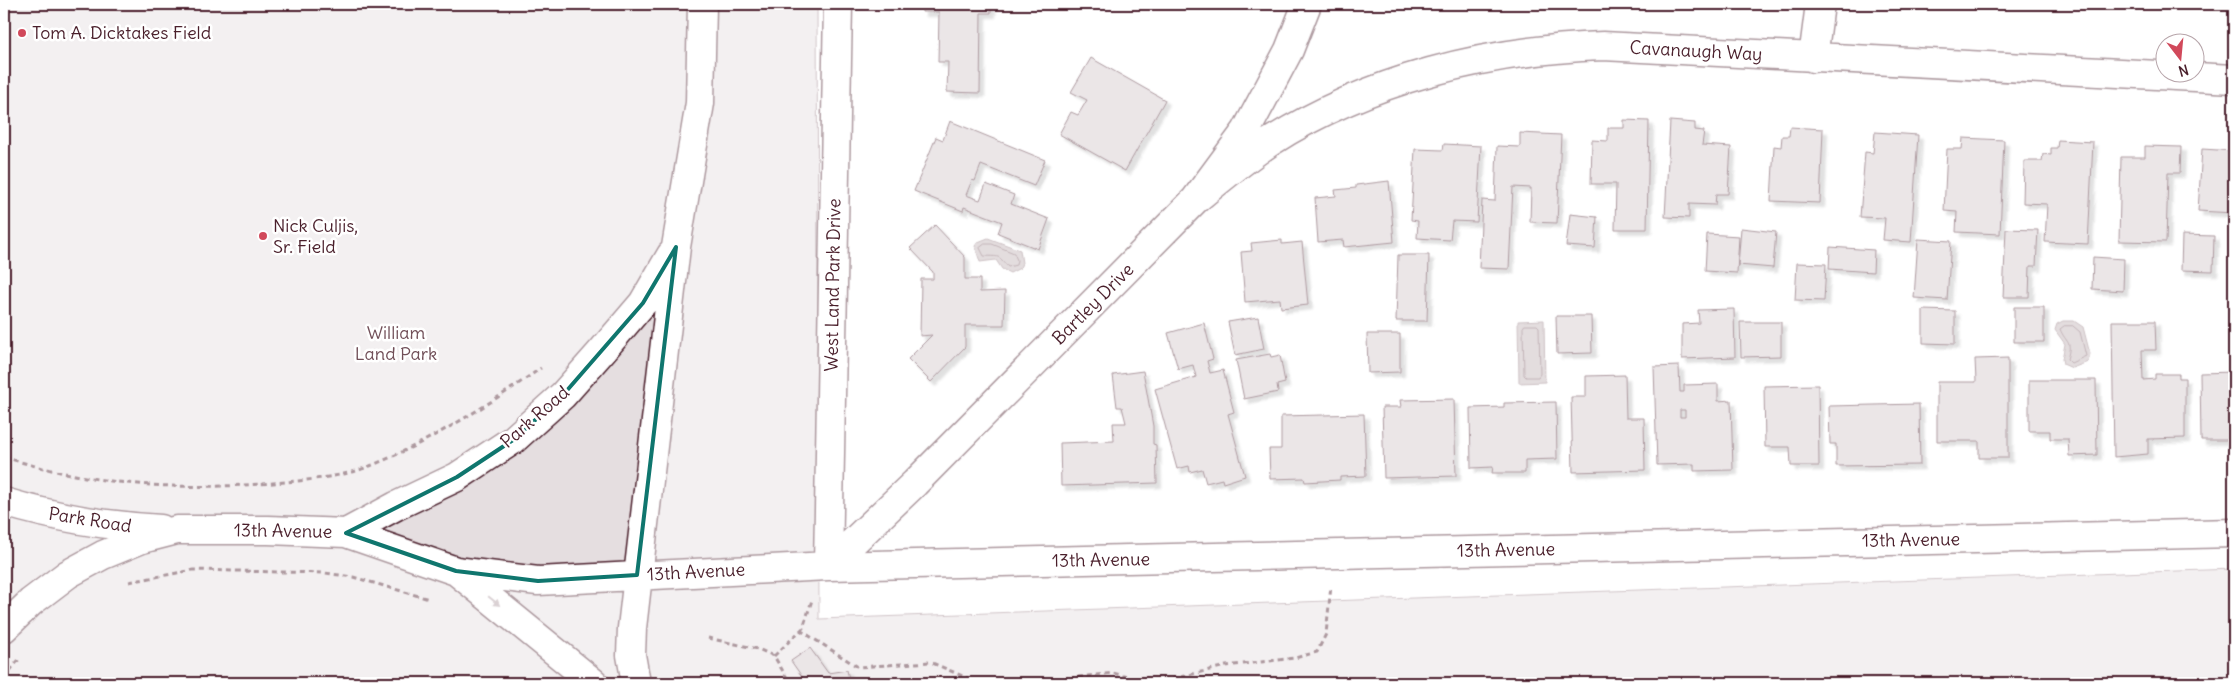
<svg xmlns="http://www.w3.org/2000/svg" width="2238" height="687" viewBox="0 0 2238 687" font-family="Delius,sans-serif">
	<defs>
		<filter id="shadow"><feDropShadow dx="4.5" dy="4.5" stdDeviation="1" flood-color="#0004"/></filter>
	</defs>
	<rect width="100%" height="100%" fill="#fff"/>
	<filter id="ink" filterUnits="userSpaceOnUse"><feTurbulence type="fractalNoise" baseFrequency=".02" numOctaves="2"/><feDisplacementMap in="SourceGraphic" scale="10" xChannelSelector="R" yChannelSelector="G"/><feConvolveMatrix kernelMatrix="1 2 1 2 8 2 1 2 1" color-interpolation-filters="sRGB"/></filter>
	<g filter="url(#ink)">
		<path fill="#e5dee0" stroke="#987e86" d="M4 4H817L819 619 2234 569V683H4Z"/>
		<path fill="#c1b3b6" stroke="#91787e" d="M988 238 1020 250 1022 263 1020 268 1010 273 1002 269 996 260 980 262 975 246 978 242Z
			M1544 320 1545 382 1519 383 1518 321Z
			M2063 321H2074L2083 327 2090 354 2088 362 2072 368 2063 364 2062 359 2065 344 2055 330 2057 324Z"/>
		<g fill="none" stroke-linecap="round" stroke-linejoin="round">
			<path stroke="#7a5a63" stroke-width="1" d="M985 244H992L1014 253 1017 260 1016 265 1008 267C997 254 1000 257 984 256L980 248Z
				M1525 325H1537L1539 327 1540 374 1538 377H1526L1524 375 1523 328Z
				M2073 326 2080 332 2086 356 2071 363 2067 359C2073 340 2066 344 2060 329L2064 326Z"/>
		</g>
		<path fill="#d2c7cb" stroke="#4a1f2b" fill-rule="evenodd" filter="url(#shadow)" d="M922 4H991V13H981L980 93 947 92 948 62H938L939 12H922Z
			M1091 58 1165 100 1125 171 1059 134 1071 112 1078 115 1087 100 1071 92Z
			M1624 120 1649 121 1647 229H1615L1616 184H1591L1592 140 1608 141V128H1624Z
			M950 121 1045 160 1034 186 981 165 975 181 972 180 966 195 980 200 986 184 1014 195 1011 204 1049 219 1038 249 998 233 1002 222 964 207 963 211 914 191 936 137 943 140Z
			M1670 121 1695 123V130L1704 131 1702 145 1731 147 1728 194H1716L1715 205 1689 204V218L1665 217Z
			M1790 127 1823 129 1820 203 1771 201 1774 146 1781 147 1782 136H1789Z
			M1875 132 1918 135 1911 242 1883 240 1885 218 1860 217 1865 152 1873 153Z
			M1520 133 1561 135 1557 223 1530 222 1531 188 1513 187 1509 269 1479 268 1482 200 1495 201 1497 146 1520 147Z
			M1963 138 2004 140 2000 234 1956 232 1957 212 1944 211 1947 149H1962Z
			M2058 140 2093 142 2088 244 2045 242 2047 204 2023 203 2024 161H2042L2043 154 2051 155V148H2057Z
			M1444 144 1481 146 1477 222 1452 221 1450 240 1417 238 1418 221 1411 220 1415 149 1443 150Z
			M2145 146 2181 147 2180 173H2168L2166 242 2119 241 2121 157H2145Z
			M2202 149 2234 151V213L2198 211Z
			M1389 181 1394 242 1344 247 1343 240 1318 242 1315 198 1336 196 1335 190 1356 188V185Z
			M1570 214 1597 217 1595 248 1566 246Z
			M935 225 965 257V279H980V292L1005 291 1004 325H965V347L931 382 908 359 932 335 920 336 921 279H933V272L910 248Z
			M1741 228 1776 232 1773 268 1738 265Z
			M2006 229 2038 230 2036 266H2030L2029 297H2003Z
			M1707 234 1739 236 1737 273 1705 271Z
			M2182 235 2214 236 2213 271 2181 270Z
			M1918 239 1951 241 1947 300 1914 298Z
			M1282 240V244L1302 242 1308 305 1281 308 1280 299 1245 302 1241 252 1252 251 1251 243Z
			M1830 247 1874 250 1873 272 1829 269Z
			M1398 255H1429L1427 321H1396Z
			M2093 257 2124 259 2123 291 2092 289Z
			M1797 263 1826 264 1824 301 1795 300Z
			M2014 307H2044V342H2014Z
			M1734 309 1735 357 1682 359V324L1699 323 1698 310Z
			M1923 310 1955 311V344L1923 343Z
			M1556 316H1591L1592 353 1557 354Z
			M1258 317 1264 349 1235 355 1228 322Z
			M2112 321H2155L2156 350H2142L2143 380 2155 379V374H2179V378H2185V438L2148 439V454L2114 457Z
			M1740 322H1781V356L1741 357Z
			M1204 323 1213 359 1207 361 1210 373 1223 370 1234 412 1228 414 1245 476 1223 483 1222 479 1206 483 1202 469 1190 472 1189 466 1177 469 1155 389 1196 377 1193 365 1178 369 1168 333Z
			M1367 334H1400V372L1368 373Z
			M1270 354 1271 357 1280 355 1285 383 1277 385 1278 392 1244 399 1236 360Z
			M2008 358V458H1979V441H1937V382H1976L1975 359Z
			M1679 366 1680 392H1684V385L1718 384V401L1731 400 1733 470 1694 471V464L1657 465 1654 367ZM1680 410H1685V417H1680Z
			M1143 371 1153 426V444L1156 445 1157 483 1061 486 1060 443 1114 441 1113 423H1126L1122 407H1117L1113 375Z
			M2234 372V440H2201L2200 373Z
			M1625 375 1626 418H1644L1645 470 1573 472 1571 397H1586V376Z
			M2029 380H2096L2097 455 2069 456 2068 439H2050V431H2029Z
			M1818 385 1819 466H1791L1790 447H1765L1764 386Z
			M1454 399 1456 476 1384 478 1382 407H1401L1400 400Z
			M1556 402 1557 459 1525 460V473H1492L1493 467 1471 468 1470 408 1504 407V403Z
			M1919 404 1920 465 1836 466V444H1830L1829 406Z
			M1364 414 1366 476 1340 477V480L1305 482 1304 478 1270 479 1269 449H1281V416Z
			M810 648 828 673 847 670 850 683H804L803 678 791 661Z"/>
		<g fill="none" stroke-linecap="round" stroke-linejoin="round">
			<defs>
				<path id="minor" d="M1813 58 1820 4
					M1195 200C1219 180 1243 160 1270 142 1369 79 1487 50 1603 46L2234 79
					M4 502C54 517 108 526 161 529
					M346 533 396 506 457 477 513 440 563 395 602 351 643 303 671 255
					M828 566 915 483 1195 200 1246 131 1289 50 1307 4
					M828 566 838 4
					M456 571 594 683
					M4 628 31 602 68 574 103 555 142 539 177 530H268L346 533 456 571 538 581 828 566 2234 533
					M636 683 631 655 632 628 676 247 700 103 702 4"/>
			</defs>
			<use href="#minor" stroke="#4a1f2b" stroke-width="31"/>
			<path stroke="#4a1f2b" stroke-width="3" stroke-dasharray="5 4" stroke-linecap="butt" d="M4 457C97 486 176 491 273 483 301 481 345 477 370 466 428 443 490 404 541 368
				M129 582 193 570 325 573 353 577 429 599
				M800 630 858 667 930 662 979 683
				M708 638 758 649 774 656 790 683
				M774 656 803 628 812 600
				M4 678 21 657
				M1061 683 1079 677 1113 673 1149 683
				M1155 683 1226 666 1295 658 1317 652 1326 634 1331 586"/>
			<use href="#minor" stroke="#fff" stroke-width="28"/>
		</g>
		<defs><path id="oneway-solid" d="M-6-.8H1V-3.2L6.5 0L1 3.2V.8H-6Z" transform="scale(1.25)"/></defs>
		<use fill="#ae9aa0" href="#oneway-solid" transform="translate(494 601) rotate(39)"/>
	</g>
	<path d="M0 0H2238V687H0ZM676 247 637 575 538 581 456 571 346 533 457 477 513 440 563 395 643 303Z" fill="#fff" fill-opacity=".55" fill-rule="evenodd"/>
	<path fill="none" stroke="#0f766e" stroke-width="4" stroke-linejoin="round" d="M676 247 637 575 538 581 456 571 346 533 457 477 513 440 563 395 643 303Z"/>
	<g fill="#d1495b" stroke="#fff" stroke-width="2">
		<circle cx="22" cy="33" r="5"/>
		<circle cx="263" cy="236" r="5"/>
	</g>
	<g text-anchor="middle" stroke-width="5" stroke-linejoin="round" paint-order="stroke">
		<g font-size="18" fill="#4a1f2b" stroke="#fff" text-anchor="start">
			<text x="32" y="39">Tom A. Dicktakes Field</text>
			<text x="273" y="232">Nick Culjis,<tspan x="273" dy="21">Sr. Field</tspan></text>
		</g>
		<g font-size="18" fill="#4a1f2b" stroke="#fff">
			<text transform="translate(1696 51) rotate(3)" y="6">Cavanaugh Way</text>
			<text transform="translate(833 285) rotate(-89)" y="6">West Land Park Drive</text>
			<text transform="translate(1093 304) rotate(-45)" y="6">Bartley Drive</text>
			<text transform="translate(535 417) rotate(-41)" y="6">Park Road</text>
			<text transform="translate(90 520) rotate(9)" y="6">Park Road</text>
			<text transform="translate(283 531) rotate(1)" y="6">13th Avenue</text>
			<text transform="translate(1911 540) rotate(-1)" y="6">13th Avenue</text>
			<text transform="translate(1506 550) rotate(-1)" y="6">13th Avenue</text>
			<text transform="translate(1101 560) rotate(-1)" y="6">13th Avenue</text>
			<text transform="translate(696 572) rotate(-3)" y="6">13th Avenue</text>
		</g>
		<g font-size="18" fill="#714f58" stroke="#fff">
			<text x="396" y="339">William<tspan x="396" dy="21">Land Park</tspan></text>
		</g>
	</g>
	<rect width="2238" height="687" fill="none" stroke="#fff" stroke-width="20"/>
	<rect x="10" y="10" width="2218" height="667" fill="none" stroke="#4a1f2b" stroke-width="2" filter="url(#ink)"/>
	<g transform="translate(2180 58) rotate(164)"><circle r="24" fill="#ffffff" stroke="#b7a5aa"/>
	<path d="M0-4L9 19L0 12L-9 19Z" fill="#d1495b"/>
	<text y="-8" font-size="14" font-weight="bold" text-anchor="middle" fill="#4a1f2b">N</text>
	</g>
</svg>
